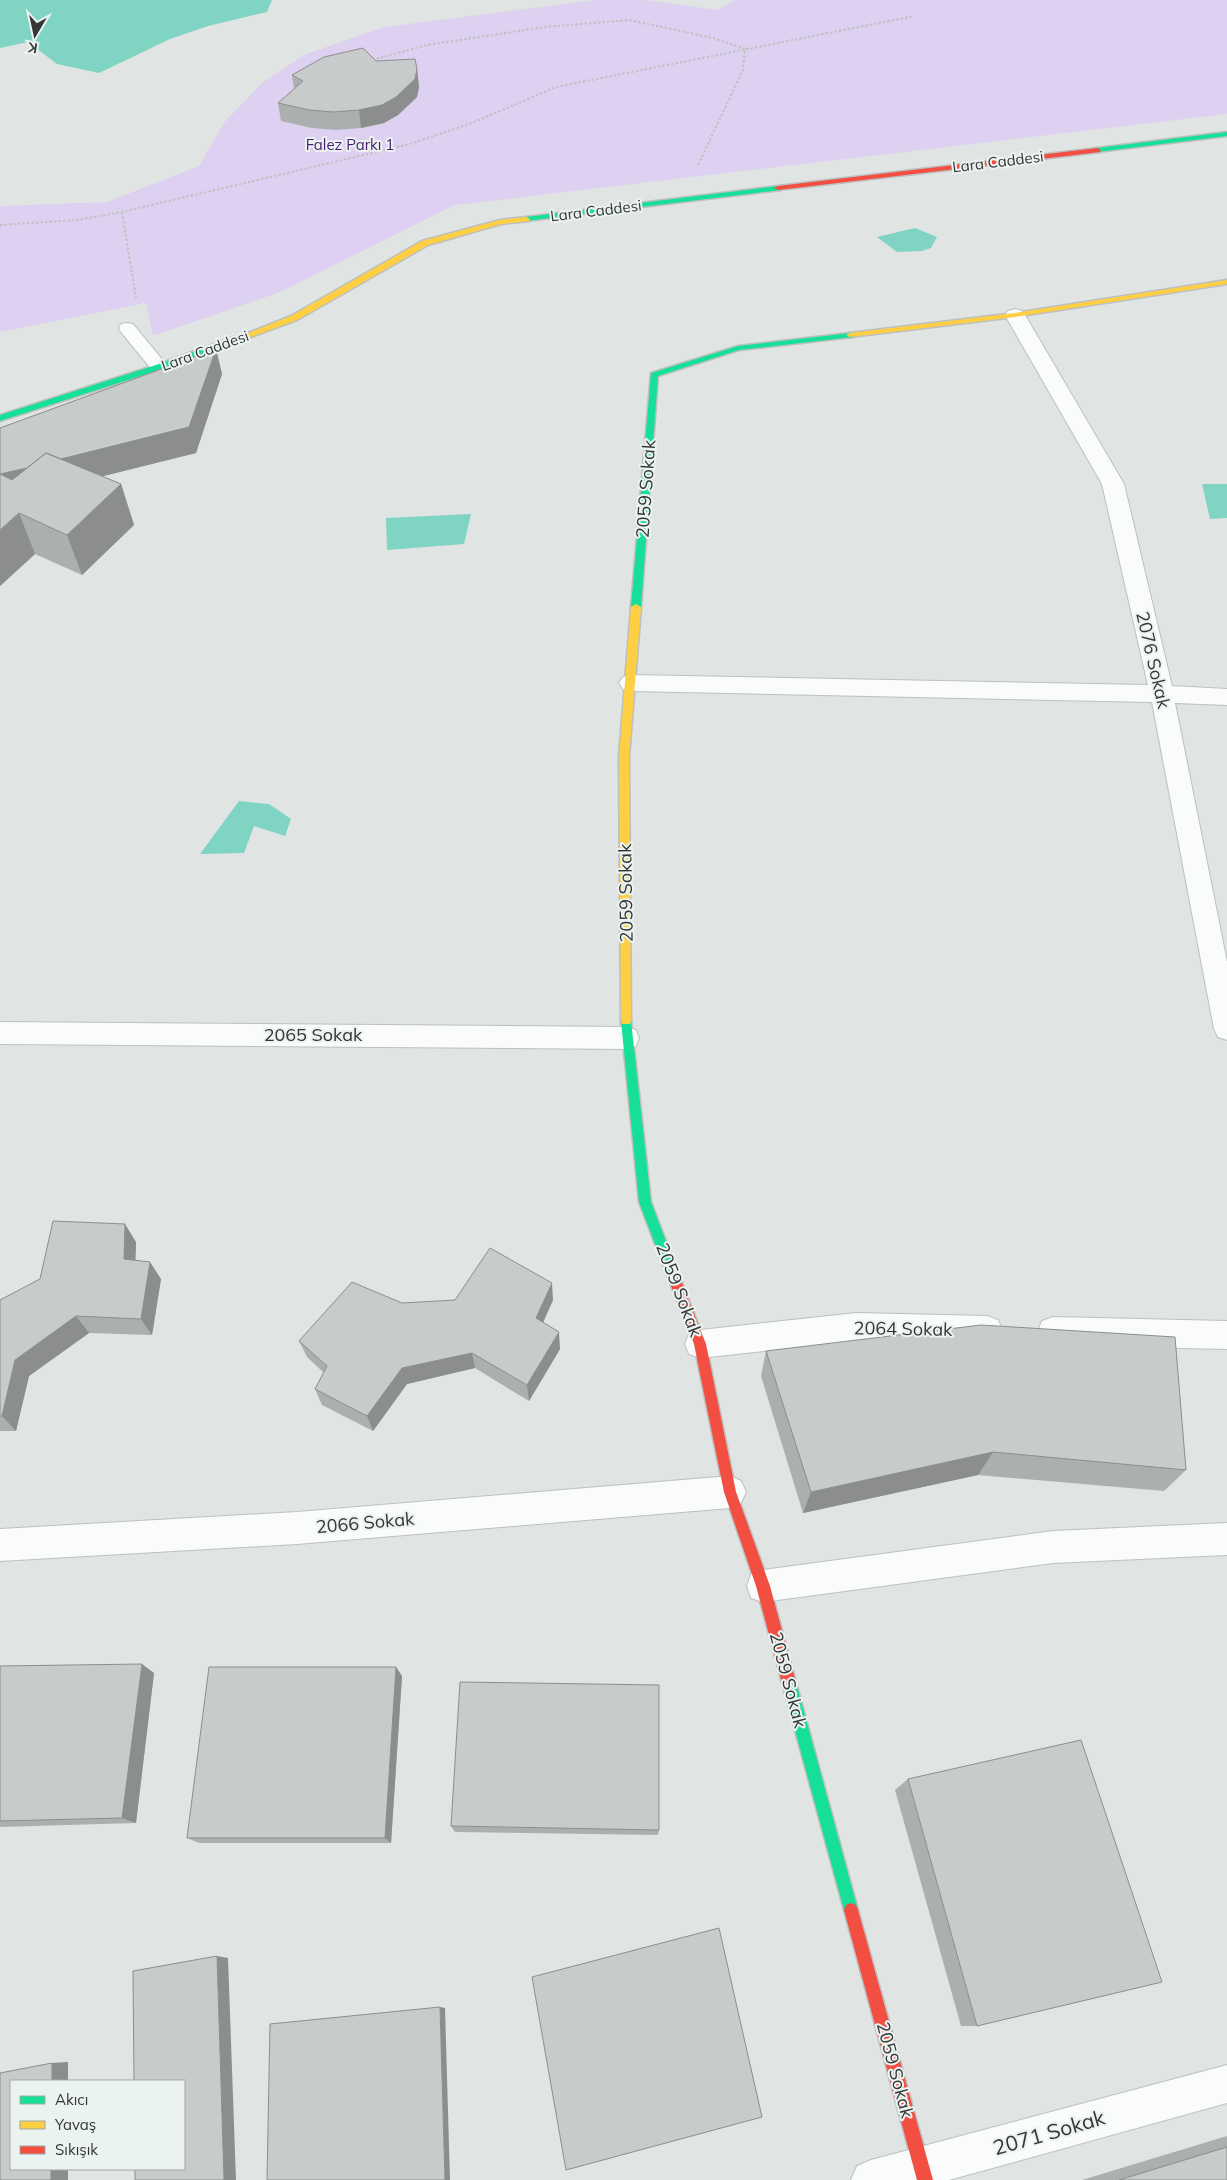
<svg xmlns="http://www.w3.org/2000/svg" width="1227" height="2180" viewBox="0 0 1227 2180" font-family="Mulish,sans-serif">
	<rect width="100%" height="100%" fill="#e0e4e3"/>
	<path fill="#ddd0f1" d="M595 0H644L718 10 734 0H1227V114L455 205 280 292 153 336 146 303 0 332V206L107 202 199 166 223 124 262 83 306 54 385 27Z"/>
	<path fill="#80d4c3" d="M0 0H272L267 12 208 26 170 39 99 73 57 64 28 42 0 48Z
		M915 228 937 237 931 248 922 251 897 252 877 237Z
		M1202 484H1227V518L1210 519Z
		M471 514 464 544 387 550 386 518Z
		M239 801 269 804 291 819 285 836 254 826 244 853 200 854Z"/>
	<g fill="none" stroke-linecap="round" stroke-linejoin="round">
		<defs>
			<path id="lane" d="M127 323 133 324 165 363 168 367 165 371H153L121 332 119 328 121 324Z"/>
			<path id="street" d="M1015 309 1022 311 1025 315 1124 484 1172 686 1227 689V705L1175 703 1227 962V1040L1218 1037 1214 1029 1152 702 631 691 623 689 619 683 623 677 631 675 1148 685 1102 484 1005 315 1008 311Z
				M0 1022 626 1027 636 1030 639 1038 636 1046 626 1049 0 1044Z
				M856 1313 987 1316 998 1320 1002 1330 998 1340 987 1344 856 1341 700 1358 689 1354 685 1344 689 1334 700 1330Z
				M1053 1317 1227 1321V1349L1053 1345 1042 1341 1038 1331 1042 1321Z
				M730 1476 741 1481 746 1492 741 1503 730 1508 297 1544 0 1561V1529L297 1512Z
				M1227 1523V1555L1053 1563 763 1602 751 1598 747 1586 751 1574 763 1570 1053 1531Z
				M1227 2065V2103L949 2180H851L857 2166 871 2160Z"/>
			<path id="fast" d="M1227 132V136L1097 152 1093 150 1097 148Z
				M778 186 782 188 781 190 526 221 522 219 526 217Z
				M850 333 854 335 853 337 739 350 658 376 641 607 636 610 633 609 631 607 651 373 738 346Z
				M234 337 241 339 162 369 0 421V415L156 365Z
				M626 1016 630 1018 631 1021 651 1202 680 1278 678 1282 674 1284 670 1282 668 1278 639 1202 621 1021 622 1018Z
				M788 1672 793 1674 795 1679 858 1910 856 1915 851 1917 846 1915 844 1910 781 1679 783 1674Z"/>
			<path id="slow" d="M526 217 530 219 529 221 501 224 428 245 297 320 240 341 233 339 291 316 422 241 500 220Z
				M1227 280V284L1015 317 850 337 846 335 850 333 1015 313Z
				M636 604 641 607 629 757 631 1021 630 1024H622L621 1021 619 757 631 607Z"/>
			<path id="jam" d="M1097 148 1101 150 1100 152 778 190 774 188 778 186Z
				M674 1272 678 1274 680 1278 706 1344 736 1492 770 1586 795 1679 793 1684 788 1686 783 1684 781 1679 756 1586 724 1492 694 1344 668 1278 670 1274Z
				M851 1903 856 1905 858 1910 933 2180H917L844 1910 846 1905Z"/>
		</defs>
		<use href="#lane" stroke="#bdc0bf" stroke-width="2"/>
		<use href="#street" stroke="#bdc0bf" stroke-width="2"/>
		<use href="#fast" stroke="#bdc0bf" stroke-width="3"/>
		<use href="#slow" stroke="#bdc0bf" stroke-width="3"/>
		<use href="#jam" stroke="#bdc0bf" stroke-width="3"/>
		<path stroke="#c0c2c2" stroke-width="2" stroke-dasharray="2.5 2" stroke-linecap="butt" d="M372 60 427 45 545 27 629 20 713 38 745 49 743 70 697 167
			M122 212 136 298
			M0 225 77 220 122 212 410 144 472 123 556 87 914 16"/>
		<use href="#lane" fill="#fafbfb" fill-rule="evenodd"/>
		<use href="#street" fill="#fafbfb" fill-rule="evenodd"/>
		<use href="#fast" fill="#16e098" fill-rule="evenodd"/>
		<use href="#slow" fill="#ffcf43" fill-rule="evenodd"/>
		<use href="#jam" fill="#f24e42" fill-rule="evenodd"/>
	</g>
	<path fill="#acafaf" d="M376 61 417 69 419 87 417 97 398 115 384 123 361 128 336 130 312 128 281 121 278 103 294 89 292 75Z
		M216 349 222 374 196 453 102 476 121 484 134 525 82 575 35 554 0 586V428Z
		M136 1242 135 1260 161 1279 152 1335 89 1333 29 1376 16 1431H0V1300Z
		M553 1300 543 1322 560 1349 529 1401 475 1368 407 1384 373 1431 322 1405 315 1389 324 1373 307 1357 299 1341 402 1303Z
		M766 1351 1186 1470 1164 1491 978 1475 803 1513 761 1376Z
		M0 1666 154 1673 136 1823 0 1827Z
		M396 1667 402 1676 391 1843H199L187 1838Z
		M908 1779 977 2026H961L895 1790Z
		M451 1826 659 1830 658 1835 455 1832Z
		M1227 2136V2180H1082Z"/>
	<path fill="#8c8e8e" d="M417 69 419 87 417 97 398 115 384 123 361 128 359 110Z
		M216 349 222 374 196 453 0 502V475Z
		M121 484 134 525 82 575 67 535Z
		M19 513 35 554 0 586V530Z
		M125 1224 136 1242 135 1277 124 1259Z
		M150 1262 161 1279 152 1335 141 1319Z
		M552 1283 553 1300 538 1334 536 1318Z
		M76 1316 89 1333 29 1376 16 1431 2 1416 15 1360Z
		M559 1332 560 1349 529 1401 527 1385Z
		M472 1353 475 1368 407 1384 373 1431 367 1416 402 1368Z
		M993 1452 978 1475 803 1513 811 1492Z
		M142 1664 154 1673 136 1823 122 1818Z
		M396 1667 402 1676 391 1843 385 1838Z
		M217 1956 228 1958 236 2180H224Z
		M440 2007 445 2008 450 2180H445Z
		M68 2062V2081H52V2063Z
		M51 2169H68V2180H51Z"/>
	<path fill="#c8cbcb" stroke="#8c8e8e" d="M363 48 376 61 415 59 417 69 415 79 396 97 382 105 359 110 333 112 309 110 278 103 303 81 292 75 324 57Z
		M216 349 189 427 61 459 46 453 27 468 0 474V428Z
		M46 453 121 484 67 535 19 513 0 530V474L12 480Z
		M53 1221 125 1224 124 1259 150 1262 141 1319 76 1316 15 1360 2 1416H0V1300L40 1279Z
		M490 1248 552 1283 536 1318 559 1332 527 1385 472 1353 402 1368 367 1416 315 1389 327 1366 299 1341 352 1282 402 1303 455 1300Z
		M981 1325 1175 1337 1186 1470 993 1452 811 1492 766 1351Z
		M142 1664 122 1818 0 1821V1666Z
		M209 1667H396L385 1838H187Z
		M460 1682 659 1685V1830L451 1826Z
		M1081 1740 1162 1982 977 2026 908 1779Z
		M719 1928 762 2117 566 2170 532 1977Z
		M217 1956 224 2180H135V2169H184V2081H134L133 1971Z
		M440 2007 445 2180H267L270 2024Z
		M52 2063V2081H11V2169H51V2180H0V2073Z
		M1227 2147V2180H1119Z"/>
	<g text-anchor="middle" stroke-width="4" stroke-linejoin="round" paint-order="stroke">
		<g font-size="15" fill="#4a1b72" stroke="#ebf3f1">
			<text x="350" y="150">Falez Parkı 1</text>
		</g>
		<g font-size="15" fill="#333635" stroke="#ebf3f1">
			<text transform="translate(998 162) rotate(-7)" y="5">Lara Caddesi</text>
			<text transform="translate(596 211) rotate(-7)" y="5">Lara Caddesi</text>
			<text transform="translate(205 351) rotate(-20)" y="5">Lara Caddesi</text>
		</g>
		<g font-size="18" fill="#333635" stroke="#ebf3f1">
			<text transform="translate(646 489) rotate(-86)" y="6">2059 Sokak</text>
			<text transform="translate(1153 660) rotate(77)" y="6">2076 Sokak</text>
			<text transform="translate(626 893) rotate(-91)" y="6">2059 Sokak</text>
			<text x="313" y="1041">2065 Sokak</text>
			<text transform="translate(679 1290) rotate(69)" y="6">2059 Sokak</text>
			<text transform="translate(903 1329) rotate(1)" y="6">2064 Sokak</text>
			<text transform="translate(365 1523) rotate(-5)" y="6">2066 Sokak</text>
			<text transform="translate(788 1680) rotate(75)" y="6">2059 Sokak</text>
			<text transform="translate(895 2070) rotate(75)" y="6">2059 Sokak</text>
		</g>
		<g font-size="21" fill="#333635" stroke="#ebf3f1">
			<text transform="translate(1049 2133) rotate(-16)" y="7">2071 Sokak</text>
		</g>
	</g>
	<rect x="10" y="2080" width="175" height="90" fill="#ebf3f1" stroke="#a1a7a6"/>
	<rect x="20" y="2096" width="25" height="8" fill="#16e098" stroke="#a1a7a6"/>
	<text x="55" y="2105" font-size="15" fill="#333635">Akıcı</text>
	<rect x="20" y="2121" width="25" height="8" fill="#ffcf43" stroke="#a1a7a6"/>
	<text x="55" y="2130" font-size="15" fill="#333635">Yavaş</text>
	<rect x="20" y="2146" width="25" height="8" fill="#f24e42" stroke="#a1a7a6"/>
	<text x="55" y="2155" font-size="15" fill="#333635">Sıkışık</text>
	<g transform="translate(35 35) rotate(189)" stroke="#ebf3f1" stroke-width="4" paint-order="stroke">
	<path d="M0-4L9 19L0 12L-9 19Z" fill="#333635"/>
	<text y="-8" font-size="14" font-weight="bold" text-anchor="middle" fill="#333635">K</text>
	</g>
</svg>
